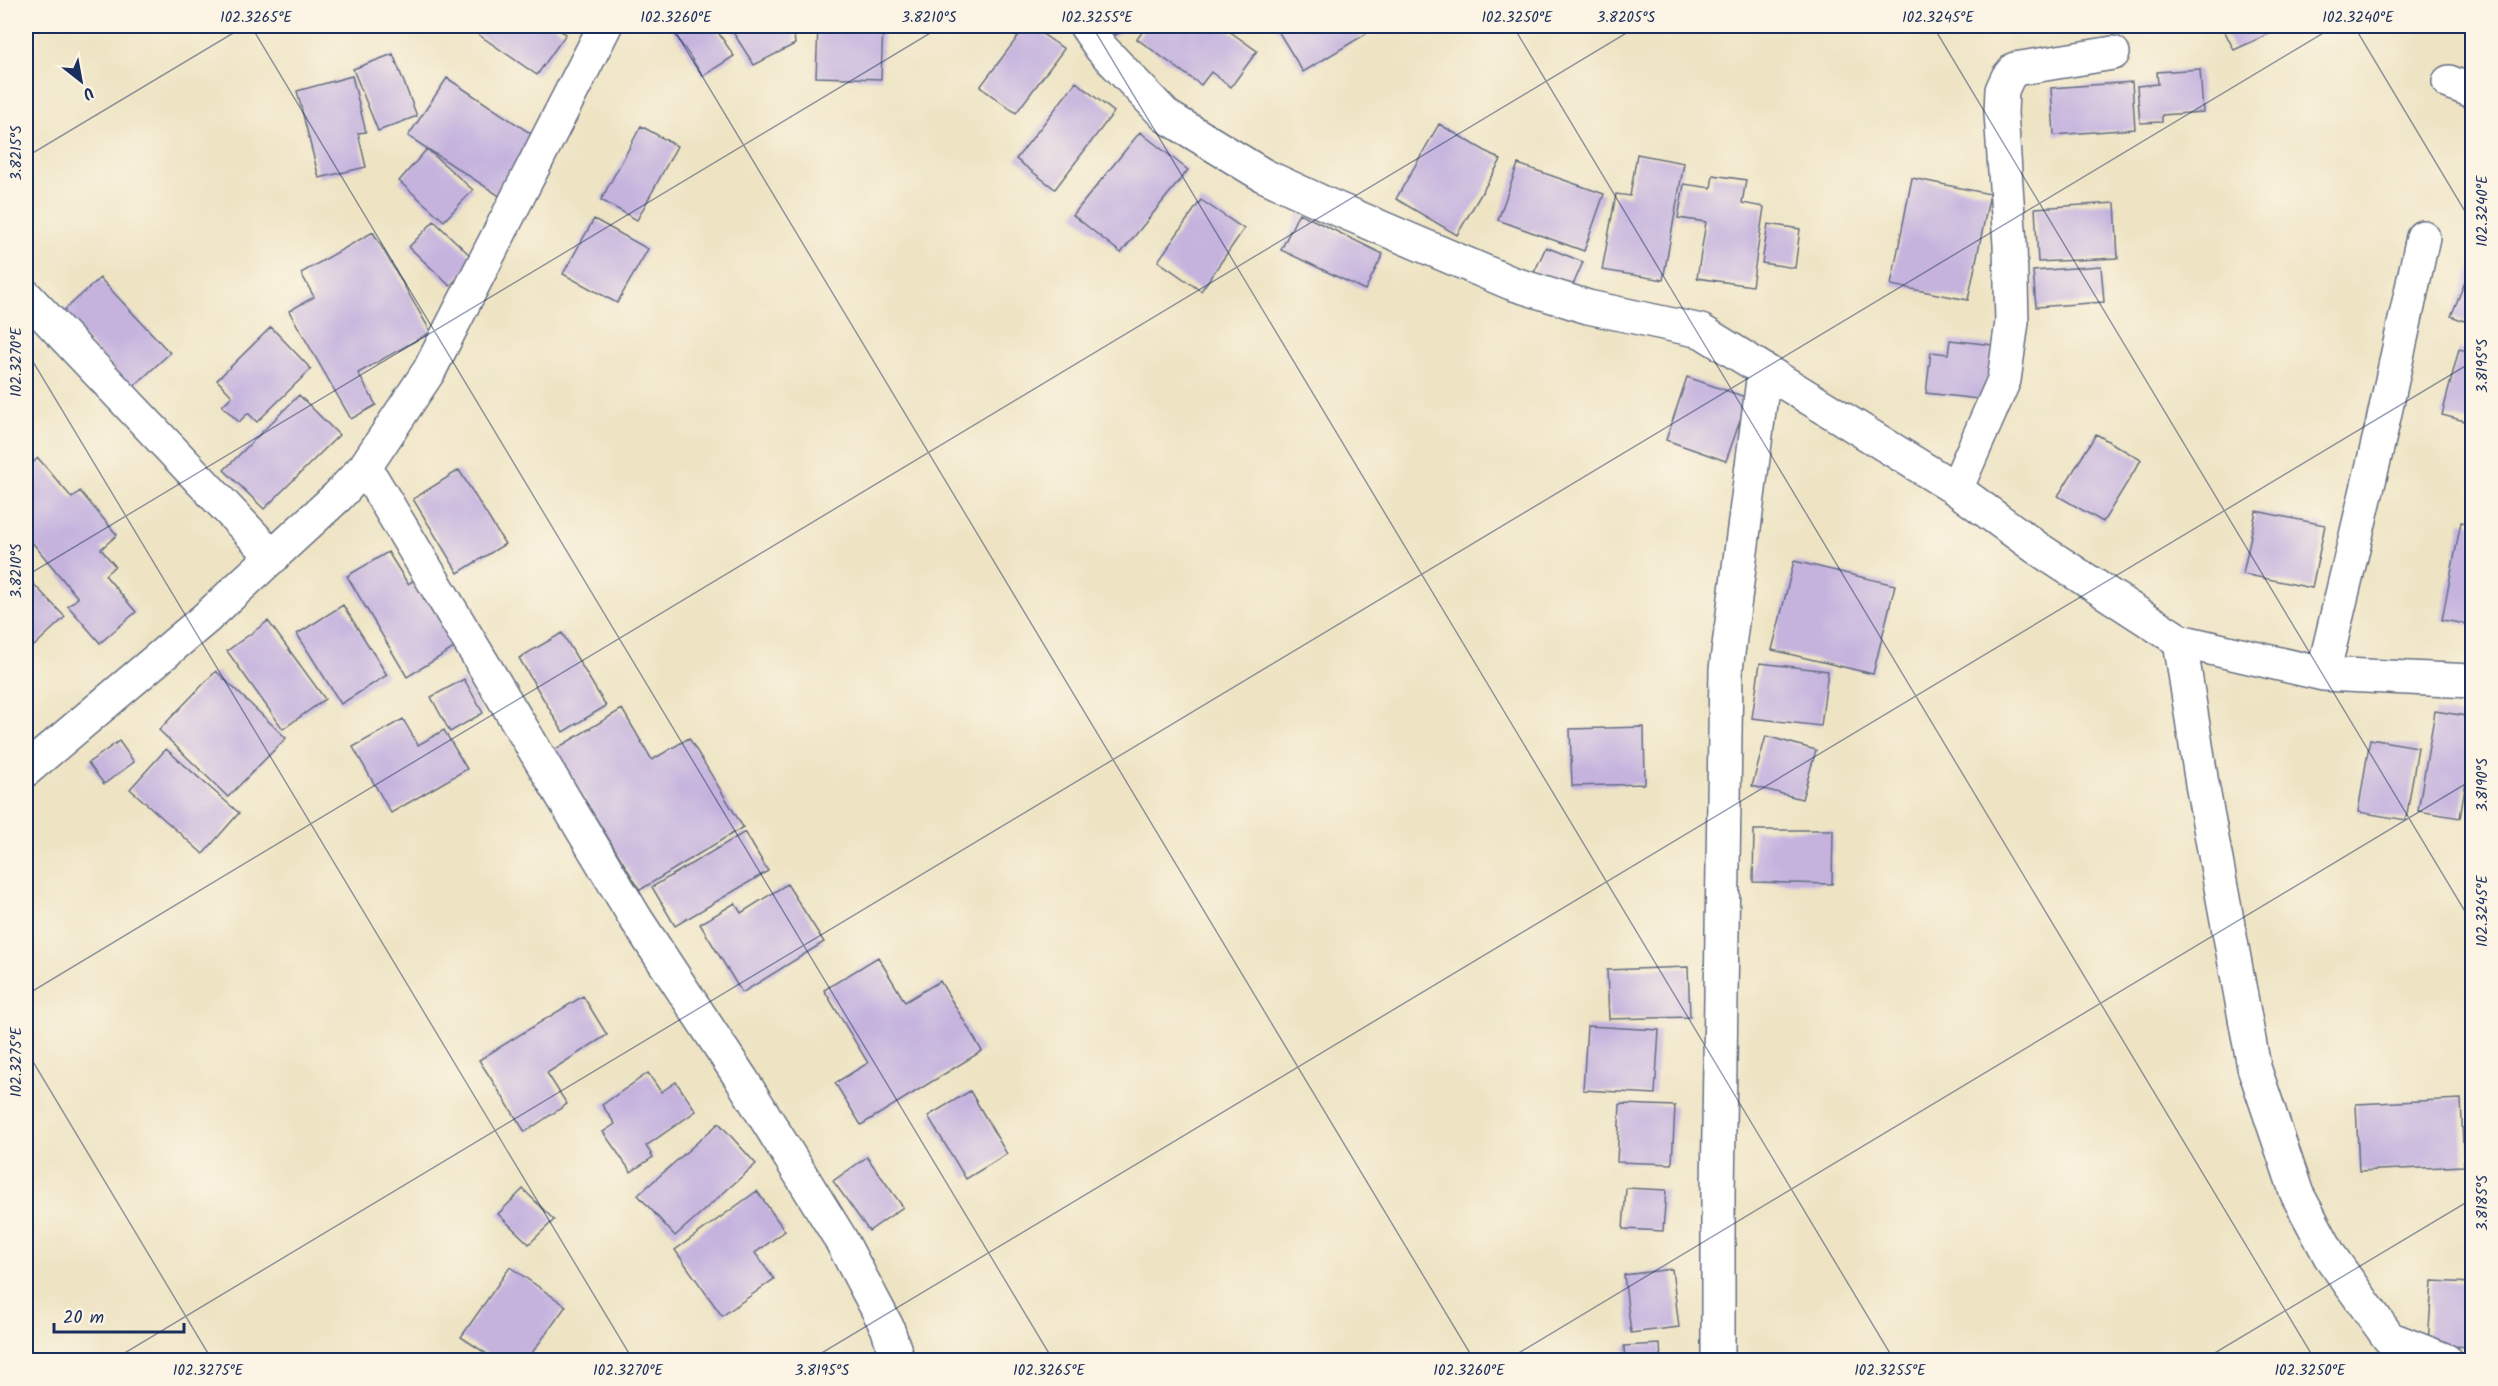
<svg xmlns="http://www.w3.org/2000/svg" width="2498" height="1386" viewBox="0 0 2498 1386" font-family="Kalam,sans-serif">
	<rect width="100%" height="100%" fill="#fcf5e5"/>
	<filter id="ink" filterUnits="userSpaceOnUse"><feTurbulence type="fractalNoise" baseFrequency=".0167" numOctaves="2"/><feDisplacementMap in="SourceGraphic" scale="12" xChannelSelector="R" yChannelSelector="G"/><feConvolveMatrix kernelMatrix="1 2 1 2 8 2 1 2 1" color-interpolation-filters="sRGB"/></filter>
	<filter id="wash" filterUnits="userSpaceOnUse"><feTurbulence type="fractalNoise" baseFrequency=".008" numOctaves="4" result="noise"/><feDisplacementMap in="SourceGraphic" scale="24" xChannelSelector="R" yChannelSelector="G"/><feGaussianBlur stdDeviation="1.35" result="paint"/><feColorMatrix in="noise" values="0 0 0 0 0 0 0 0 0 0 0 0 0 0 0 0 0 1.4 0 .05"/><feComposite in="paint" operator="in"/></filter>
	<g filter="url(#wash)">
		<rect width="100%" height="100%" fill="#eee4c4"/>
		<g id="blocks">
			<path fill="#c5b3de" d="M466 26H553L566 34 537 75Z
				M679 26H714L734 56 703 76 672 30Z
				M729 26H793L795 44 754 65Z
				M818 26H883L881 79 816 77Z
				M1026 26H1031L1064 49 1016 113 980 87Z
				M1101 26H1130L1109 39Z
				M1147 26H1222L1257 51 1231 87 1211 72 1201 85 1137 39Z
				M1275 26H1379L1303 72Z
				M2222 26H2286L2234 50Z
				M393 54 417 116 378 131 353 69Z
				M2200 69 2203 112 2162 115V122L2140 123 2137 86 2158 84 2157 72Z
				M352 76 366 132 358 133 366 167 319 178 297 91Z
				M447 78 542 141 504 199 408 136Z
				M1076 82 1114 112 1055 189 1016 159Z
				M2132 82 2135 129 2054 135 2051 88Z
				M1439 124 1501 160 1457 235 1396 199Z
				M641 126 677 146 637 220 601 200Z
				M1140 132 1188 170 1121 253 1073 215Z
				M427 149 473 190 444 221 399 181Z
				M1637 154 1684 163 1663 280 1602 270 1616 194 1630 196Z
				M1518 164 1604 194 1584 251 1498 220Z
				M1713 175 1746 180 1742 203 1764 207 1752 286 1697 278 1706 222 1678 218 1684 184 1711 188Z
				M1912 178 1990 194 1968 300 1891 285Z
				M1201 200 1244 229 1201 291 1158 261Z
				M2115 203 2118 258 2038 262 2035 208Z
				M1299 213 1383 254 1365 290 1281 250Z
				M594 219 648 249 617 303 563 274Z
				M434 221 475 260 450 286 409 247Z
				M1768 224 1800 229 1795 268 1762 263Z
				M373 232 431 332 358 373 376 405 351 419 289 311 314 297 301 273Z
				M1546 247 1583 262 1570 292 1533 275Z
				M2472 265V324L2451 316Z
				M2101 266 2104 302 2036 307 2033 271Z
				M100 278 170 353 131 389 61 313Z
				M271 327 311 369 257 422 248 413 239 422 222 406 232 396 217 380Z
				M1950 340 1993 345 1987 400 1926 393 1931 352 1948 354Z
				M2459 349 2472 352V423L2442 415Z
				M1687 377 1748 398 1726 461 1666 440Z
				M299 395 339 435 264 509 224 470Z
				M2096 434 2141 460 2103 522 2058 496Z
				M38 458 72 498 80 491 117 535 101 549 115 566 105 575 136 612 100 643 68 606 78 598 26 535V469Z
				M459 470 505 544 458 573 413 499Z
				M2256 511 2325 525 2312 588 2243 574Z
				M2461 522 2472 524V625L2442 620Z
				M388 552 408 584 419 577 459 645 407 677 347 576Z
				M1794 561 1895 585 1873 674 1772 650Z
				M26 576 65 617 34 646 26 637Z
				M343 605 387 675 341 704 297 634Z
				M268 621 325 699 283 729 227 651Z
				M562 633 606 706 563 732 519 658Z
				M1760 663 1828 671 1821 726 1752 718Z
				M216 671 286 738 228 797 159 730Z
				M464 679 483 713 450 732 431 697Z
				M622 709 652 760 689 738 743 827 640 890 554 750Z
				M2435 711 2472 717V745L2460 818 2418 811Z
				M403 719 418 745 444 730 467 769 391 813 353 747Z
				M1644 727 1645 784 1572 786 1570 729Z
				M1766 736 1816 750 1802 799 1752 786Z
				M2370 739 2418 747 2406 820 2358 812Z
				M119 741 134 762 104 784 88 763Z
				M166 749 239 813 203 854 130 789Z
				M1754 830H1833L1832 884 1753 882Z
				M745 832 768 871 675 926 652 887Z
				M787 884 824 942 742 993 700 924 735 903 741 913Z
				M878 957 905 1002 940 981 982 1051 861 1125 835 1083 868 1063 824 990Z
				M1688 967 1690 1017 1609 1019 1607 970Z
				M583 996 607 1035 547 1073 567 1104 525 1132 479 1060Z
				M1587 1026 1659 1030 1655 1094 1583 1090Z
				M648 1073 661 1092 676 1082 696 1111 646 1146 653 1157 631 1172 603 1132 615 1124 602 1105Z
				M970 1091 1007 1154 966 1179 928 1116Z
				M2461 1099 2464 1166 2359 1171 2356 1104Z
				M1620 1104 1675 1106 1672 1164 1617 1162Z
				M719 1123 756 1164 675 1236 638 1195Z
				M867 1157 903 1207 869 1231 833 1181Z
				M1626 1188 1666 1190 1663 1231 1623 1229Z
				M523 1189 554 1220 529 1244 498 1214Z
				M757 1191 785 1231 755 1253 774 1279 722 1316 675 1250Z
				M510 1267 566 1306 527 1360H496L461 1337Z
				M1672 1269 1679 1327 1631 1333 1624 1275Z
				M2432 1281 2472 1283V1347L2428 1345Z
				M1660 1344 1661 1360H1625L1624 1346Z"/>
		</g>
	</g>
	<g filter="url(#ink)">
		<use href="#blocks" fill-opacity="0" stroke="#656e82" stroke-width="1.5"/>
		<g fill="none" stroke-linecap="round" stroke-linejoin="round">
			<defs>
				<path id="minor" d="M1086 26 1101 48 1166 116 1263 175 1328 205 1511 283 1588 307 1701 331 1956 489 2037 548 2180 641 2323 674 2472 681
					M2449 82 2472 91
					M26 296 273 557
					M365 467 636 919 742 1080 840 1238 887 1327 898 1360
					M1956 489 2004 380 2012 322 2010 244 2001 113 2002 90 2008 77 2015 69 2113 53
					M2180 641 2202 784 2254 1067 2297 1194 2330 1256 2389 1338 2445 1360
					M2323 674 2381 431 2423 237
					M26 770 206 618 338 496 365 467 429 371 605 26
					M1718 1360V1193L1726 669 1764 372"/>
			</defs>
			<use href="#minor" stroke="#656e82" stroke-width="36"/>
			<use href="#minor" stroke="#fff" stroke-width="33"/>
		</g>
	</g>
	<path fill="none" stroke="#1b2f5e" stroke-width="1.5" stroke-opacity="0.45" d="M251 26 1053 1360M672 26 1474 1360M1092 26 1894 1360M1513 26 2315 1360M1933 26 2472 923M2354 26 2472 223M26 157 245 26M26 350 633 1360M26 576 942 26M26 995 1638 26M26 1050 212 1360M113 1360 2335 26M810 1360 2472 362M1507 1360 2472 780M2203 1360 2472 1199"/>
	<rect width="2498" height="1386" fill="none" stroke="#fcf5e5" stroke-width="66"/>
	<g transform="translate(81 81) rotate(149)" stroke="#fcf5e5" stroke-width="4.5" paint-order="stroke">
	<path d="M0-4.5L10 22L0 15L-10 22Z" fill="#1b2f5e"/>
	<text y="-9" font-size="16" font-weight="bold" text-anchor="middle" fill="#1b2f5e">U</text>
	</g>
	<path d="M54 1323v9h130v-9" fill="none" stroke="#1b2f5e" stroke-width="3"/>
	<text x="63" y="1323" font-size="18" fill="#1b2f5e" stroke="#fcf5e5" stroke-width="4.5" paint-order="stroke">20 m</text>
	<rect x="33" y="33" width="2432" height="1320" fill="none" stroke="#1b2f5e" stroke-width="2"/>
	<g font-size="15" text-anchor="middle" fill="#1b2f5e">
		<text x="256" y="22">102.3265°E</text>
		<text x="676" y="22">102.3260°E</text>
		<text x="929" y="22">3.8210°S</text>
		<text x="1097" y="22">102.3255°E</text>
		<text x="1517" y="22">102.3250°E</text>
		<text x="1626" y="22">3.8205°S</text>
		<text x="1938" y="22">102.3245°E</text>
		<text x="2358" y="22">102.3240°E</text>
		<text transform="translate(16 153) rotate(-90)" y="5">3.8215°S</text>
		<text transform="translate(2482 211) rotate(-90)" y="5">102.3240°E</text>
		<text transform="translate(16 362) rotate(-90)" y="5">102.3270°E</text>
		<text transform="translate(2482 366) rotate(-90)" y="5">3.8195°S</text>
		<text transform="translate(16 571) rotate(-90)" y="5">3.8210°S</text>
		<text transform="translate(2482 785) rotate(-90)" y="5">3.8190°S</text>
		<text transform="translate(2482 911) rotate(-90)" y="5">102.3245°E</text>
		<text transform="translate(16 1062) rotate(-90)" y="5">102.3275°E</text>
		<text transform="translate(2482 1203) rotate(-90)" y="5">3.8185°S</text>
		<text x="208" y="1375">102.3275°E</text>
		<text x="628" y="1375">102.3270°E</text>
		<text x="822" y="1375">3.8195°S</text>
		<text x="1049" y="1375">102.3265°E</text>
		<text x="1469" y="1375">102.3260°E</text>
		<text x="1890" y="1375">102.3255°E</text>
		<text x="2310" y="1375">102.3250°E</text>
	</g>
</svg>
